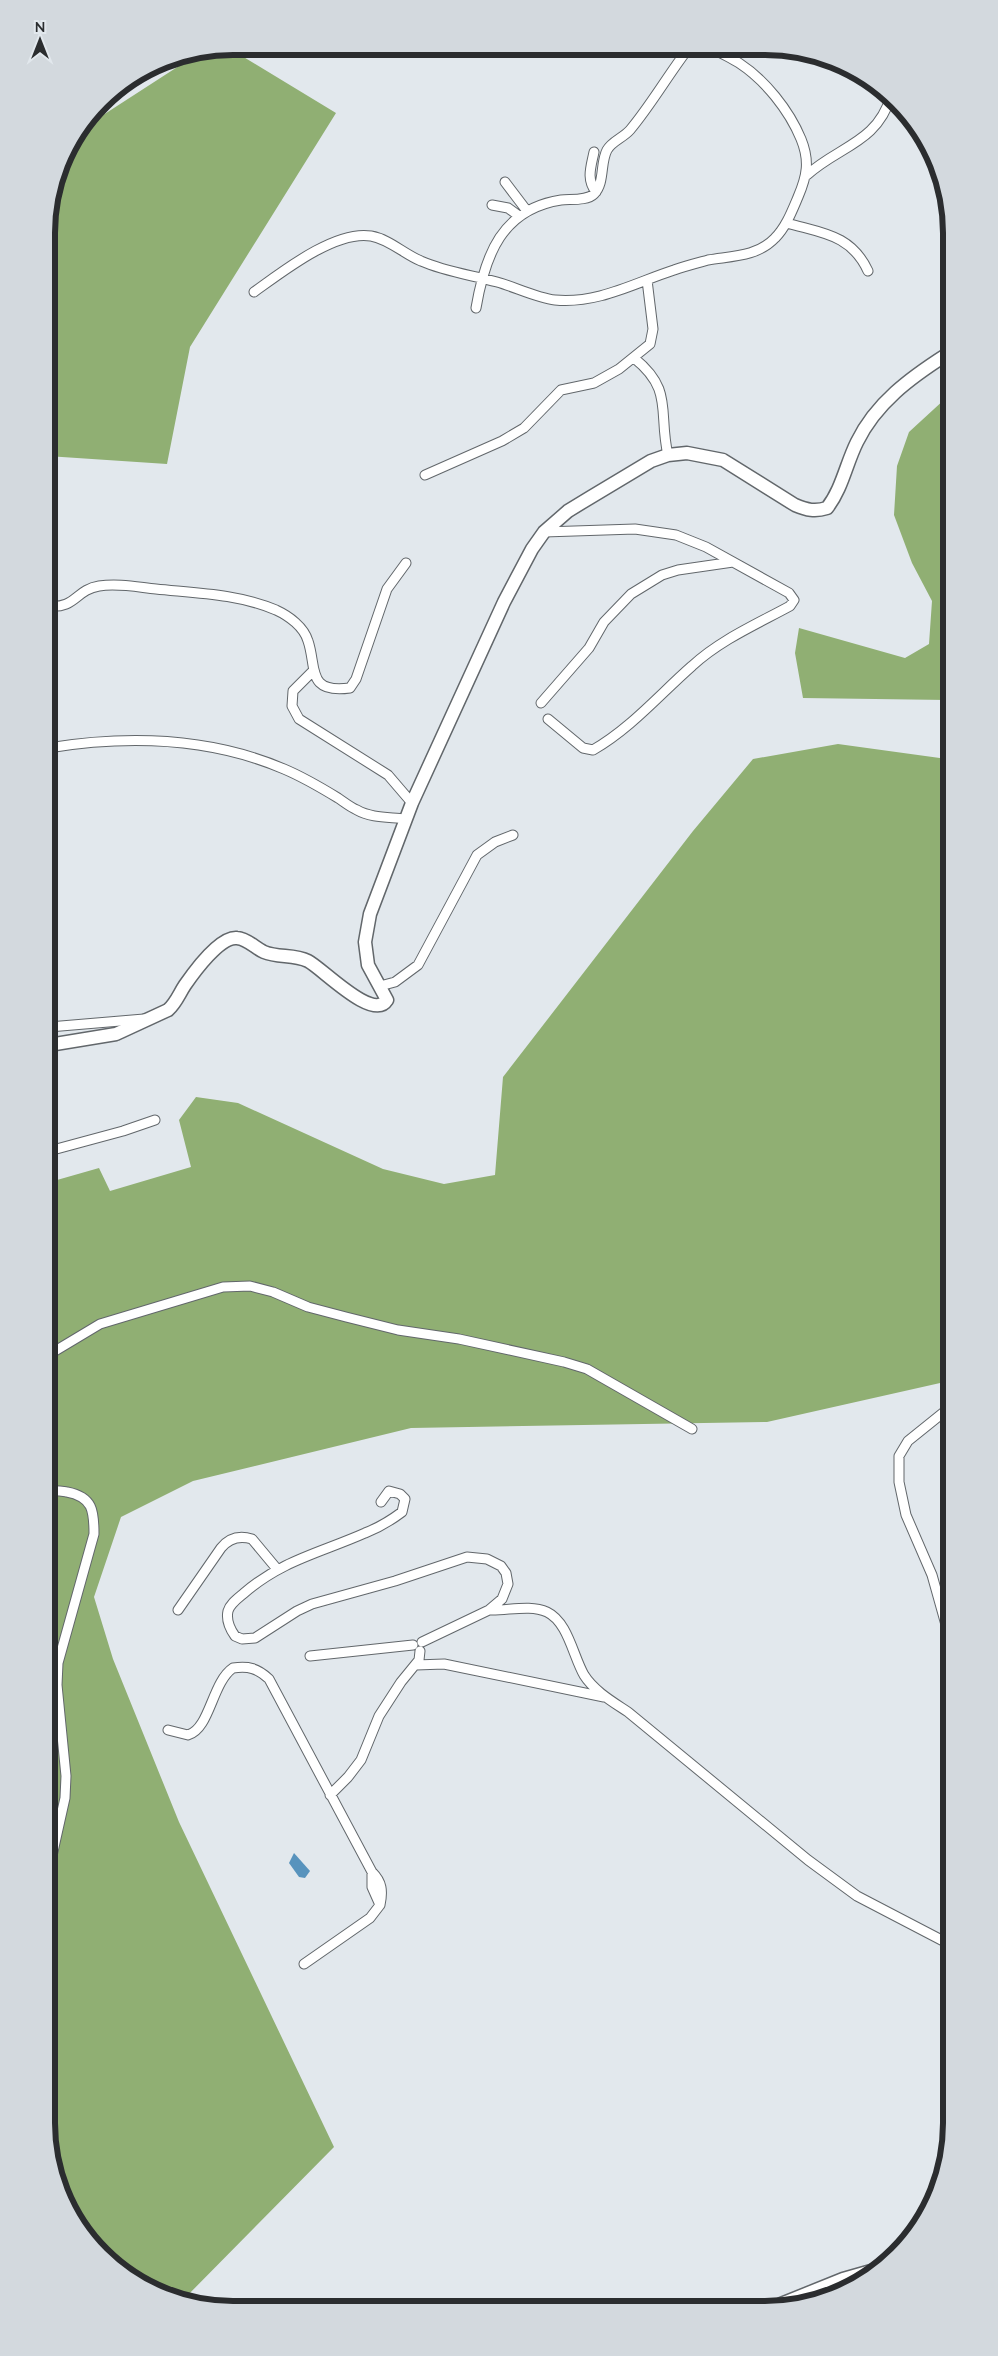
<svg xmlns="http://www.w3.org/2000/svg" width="998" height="2356" viewBox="0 0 998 2356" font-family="Mulish,sans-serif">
	<rect width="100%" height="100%" fill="#e2e8ed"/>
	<path fill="#90af73" d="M227 47 336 113 190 347 167 464 47 456V220L65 150 83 128 199 53Z
		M946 398 947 700 803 698 795 653 799 628 905 658 929 644 932 601 912 563 894 515 897 466 909 432Z
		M838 744 947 759 949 1381 767 1422 411 1428 193 1481 121 1517 94 1597 113 1659 179 1822 334 2147 182 2301 150 2290 101 2255 71 2216 53 2171 52 2042 58 2033 52 2023 50 1182 99 1168 110 1191 191 1167 179 1120 196 1097 238 1103 383 1169 444 1184 495 1175 503 1077 693 831 753 759Z"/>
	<path fill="#5893bd" d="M294 1853 310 1871 305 1878 299 1877 289 1863Z"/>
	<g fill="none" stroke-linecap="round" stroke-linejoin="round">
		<defs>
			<path id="street" d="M594 152C591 167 586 179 596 192
				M807 175C839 146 877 143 891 96
				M505 182 527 211
				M492 205 508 208 519 216
				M787 223C821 233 851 234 868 271
				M254 292C282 272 335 230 371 236 389 239 404 254 421 261 446 272 472 275 497 282 515 287 537 298 555 300 598 304 634 283 674 270 685 266 697 263 708 260 731 256 757 257 775 238 786 227 792 211 798 197 807 176 810 161 801 139 789 110 765 80 739 63 731 58 722 54 714 49
				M476 308C485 255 502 209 561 200 571 199 587 201 594 194 605 183 600 163 607 150 612 141 623 138 630 130 651 105 668 75 688 49
				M634 358C674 390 658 412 668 455
				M425 475 502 441 524 428 561 390 594 383 619 369 650 344 653 329 647 280
				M544 532 635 529 676 535 706 547 789 593 794 600 790 606C757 624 720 640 692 666 659 695 631 728 593 750L583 748 548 719
				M48 606C76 609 75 590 99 586 118 583 137 587 156 589 195 593 239 594 276 610 289 616 304 627 308 641 317 667 306 694 350 688L356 679 387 589 406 563
				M313 671 293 691 292 706 299 719 388 775 412 803
				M541 703 589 648 604 622 631 594 662 575 678 570 733 562
				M48 748C128 735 209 737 284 769 303 777 320 787 338 798 344 802 350 807 357 810 371 818 389 817 405 819
				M380 986 395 982 418 965 477 855 495 842 513 835
				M49 1027 144 1019
				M49 1151 123 1131 155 1120
				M50 1354 100 1324 223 1287 250 1286 273 1292 308 1307 346 1317 398 1330 459 1339 564 1362 587 1369 692 1429
				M949 1408 908 1441 899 1456V1482L906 1515 932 1575 950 1639
				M50 1491C56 1490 61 1491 67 1492 93 1497 94 1511 94 1534L58 1663 57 1685 66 1776 65 1798 52 1856
				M381 1502 389 1491 400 1494 405 1499 402 1512C390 1521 378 1528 365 1533 320 1553 282 1560 243 1594 237 1599 230 1604 228 1611 226 1620 230 1629 235 1636L242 1639 255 1638 297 1611 312 1604 395 1581 467 1557 487 1559 501 1566 506 1573 508 1584 502 1599 489 1610 422 1642
				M178 1610 221 1548C229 1538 239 1535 252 1539L277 1569
				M489 1610C507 1611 530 1604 547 1612 568 1622 573 1656 584 1675 594 1691 613 1702 628 1712L808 1860 857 1896 951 1945
				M310 1656 413 1645
				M416 1665 444 1664 604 1697
				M168 1730 188 1735C210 1729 212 1682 233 1668 249 1666 257 1668 269 1679L372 1872C382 1882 383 1891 380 1905L372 1887V1872
				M330 1795 348 1777 361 1760 379 1716 401 1682 419 1660 420 1651
				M304 1964 370 1918 380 1905"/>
			<path id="secondary" d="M49 1045 116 1034 168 1010C176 1003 179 994 185 985 194 972 220 936 237 938 248 939 255 948 264 952 278 958 294 954 308 961 322 968 373 1022 387 1000L368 965 365 942 370 914 412 803 504 602 532 549 544 532 568 511 591 497 651 461 668 455 687 453 723 460 795 505C807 510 815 512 827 508 842 489 846 464 857 442 876 403 910 378 946 355
				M781 2304 843 2279 878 2269"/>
		</defs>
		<use href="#street" stroke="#62676b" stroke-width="11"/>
		<use href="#secondary" stroke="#62676b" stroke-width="15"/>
		<use href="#street" stroke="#fff" stroke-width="9"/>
		<use href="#secondary" stroke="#fff" stroke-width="12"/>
	</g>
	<path d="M0 0H998V2356H0ZM233 55H765A178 178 0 0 1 943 233V2123A178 178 0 0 1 765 2301H233A178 178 0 0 1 55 2123V233A178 178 0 0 1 233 55Z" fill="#d3d9de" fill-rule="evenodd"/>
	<path fill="none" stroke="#2b2d2f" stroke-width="6" d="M233 55H765A178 178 0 0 1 943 233V2123A178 178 0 0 1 765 2301H233A178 178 0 0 1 55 2123V233A178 178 0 0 1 233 55Z"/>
	<g transform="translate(40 40)" stroke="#e2e8ed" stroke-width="4" paint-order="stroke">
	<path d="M0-4L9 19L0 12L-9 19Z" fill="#2b2d2f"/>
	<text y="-8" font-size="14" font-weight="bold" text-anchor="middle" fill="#2b2d2f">N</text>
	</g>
</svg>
